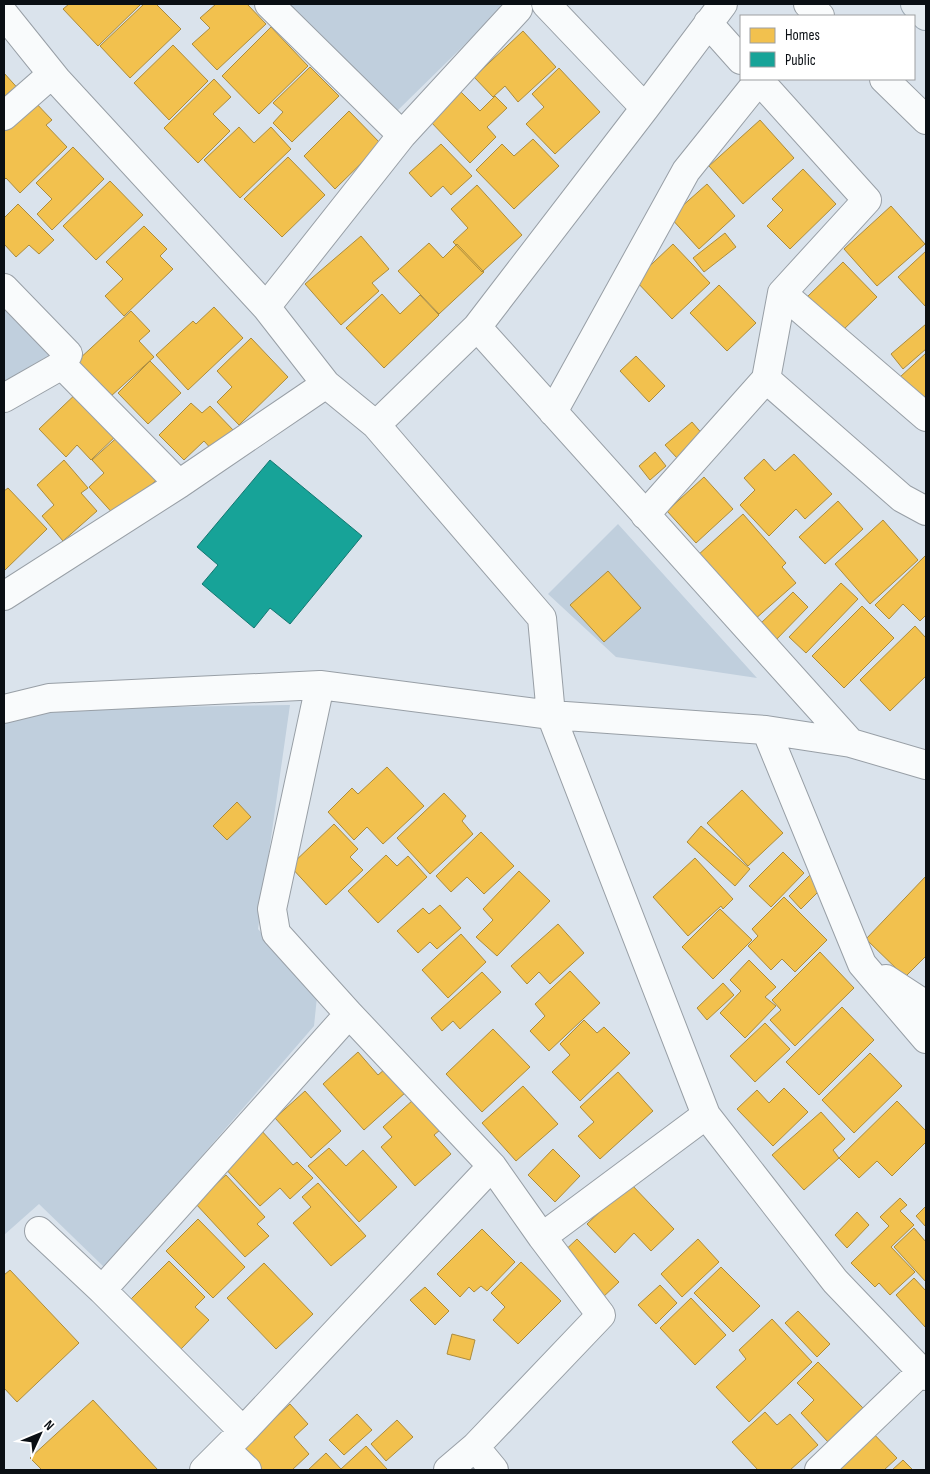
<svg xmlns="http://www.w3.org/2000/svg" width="930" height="1474" viewBox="0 0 930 1474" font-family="'Sofia Sans Condensed',sans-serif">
	<rect width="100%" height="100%" fill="#dae3ec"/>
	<path fill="#c0cfdd" d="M290 4H499L503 7 396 112Z
		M4 306 51 354 4 382Z
		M618 524 757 678 616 657 548 594Z
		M290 705 258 929 317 997 314 1026 105 1268 39 1204 4 1235V721L52 709Z"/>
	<path fill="#f2c14e" stroke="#ac8c3d" d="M69 4H141L98 46 63 9Z
		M144 4H156L181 29 130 78 100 46Z
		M216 4H247L266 24 217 70 192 44 210 28 200 18Z
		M271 27 308 66 259 114 222 76Z
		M523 31 556 67 518 102 505 86 493 97 474 77Z
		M173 45 208 81 169 120 134 83Z
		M310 67 339 96 292 142 273 123 283 112 273 103Z
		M559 68 600 112 555 154 526 124 544 107 532 94Z
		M4 73 22 93 4 110Z
		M214 79 231 97 213 114 230 131 198 163 164 128Z
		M460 91 480 111 495 96 507 108 487 127 496 137 470 163 430 121Z
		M33 100 52 120 46 125 67 147 20 193 6 178 4 180V128Z
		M349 111 381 144 335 189 304 156Z
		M760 120 794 158 743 204 709 166Z
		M239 127 254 143 271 127 291 149 240 198 204 160Z
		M533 139 559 166 514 209 476 170 502 144 514 156Z
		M441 144 472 176 451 195 443 186 431 197 409 173Z
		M73 147 104 179 52 230 37 214 52 199 36 183Z
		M288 157 325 195 282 237 244 199Z
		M803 169 836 204 790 249 767 226 783 210 772 199Z
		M110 181 143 215 96 260 63 226Z
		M707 184 735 216 699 249 670 217Z
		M477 185 522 235 482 272 453 242 468 228 451 209Z
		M18 204 54 240 39 254 29 245 16 257 4 244V218Z
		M891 206 925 244 877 286 844 249Z
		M144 226 167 249 160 256 173 269 124 316 105 296 123 279 106 262Z
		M725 233 736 247 704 272 693 258Z
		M361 236 389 269 372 283 379 291 341 325 305 284Z
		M429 243 443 258 457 244 484 272 439 314 398 271Z
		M673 244 710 283 672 319 635 280Z
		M926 251V307L898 277Z
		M843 262 877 297 840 333 806 298Z
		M719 285 756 323 727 351 690 313Z
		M382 294 400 314 420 295 439 315 384 368 346 328Z
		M214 307 243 338 188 390 156 355 193 321 196 324Z
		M131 311 150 331 139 341 154 357 110 397 77 361Z
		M926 324V349L903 369 891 354Z
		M251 338 288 377 239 425 217 402 232 387 217 371Z
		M926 353V405L900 377Z
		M636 356 665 386 649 402 620 371Z
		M150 361 181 393 148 424 118 393Z
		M81 389 121 431 91 460 77 445 66 457 39 429Z
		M191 403 202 413 210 406 235 432 214 452 204 441 184 460 159 435Z
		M692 422 704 436 677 458 665 445Z
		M122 433 162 475 116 517 89 487 104 473 92 460Z
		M655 452 666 466 650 480 639 466Z
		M794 454 832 494 805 519 796 509 769 536 740 505 755 490 744 478 764 459 775 471Z
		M64 460 88 488 81 493 97 511 63 541 42 516 54 505 37 485Z
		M704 477 733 509 696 543 667 511Z
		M8 488 47 529 4 571V491Z
		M838 501 863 529 825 564 799 537Z
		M743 514 786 563 782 567 796 583 754 620 697 556Z
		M883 520 918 560 870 604 835 564Z
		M926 555V615L920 621 903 604 889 619 875 605Z
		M608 571 641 608 604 642 570 605Z
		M841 583 858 599 806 653 789 637Z
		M793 592 808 607 773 643 757 627Z
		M862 606 894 638 844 688 812 656Z
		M915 626 926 638V676L890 711 860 680Z
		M387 767 424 806 383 844 367 827 354 840 328 812 352 788 358 794Z
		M742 790 783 833 748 866 707 823Z
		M444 793 466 816 462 821 473 834 430 874 397 838Z
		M237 802 251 817 227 840 213 826Z
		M334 824 358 849 350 857 363 870 326 905 290 866Z
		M701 826 750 869 735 886 687 842Z
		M481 832 514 866 484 894 467 877 451 892 436 876Z
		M783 852 804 873 771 907 749 886Z
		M386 855 397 866 408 856 427 877 378 923 348 891Z
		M695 858 733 899 723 909 721 906 688 936 653 897Z
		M519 871 550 901 497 956 476 937 493 920 483 909Z
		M813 872 826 884 801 909 789 896Z
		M926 876V956L905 977 866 939Z
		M784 897 827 940 795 972 782 959 771 970 748 946 758 936 752 929Z
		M440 905 461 928 437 949 430 942 418 953 397 931 423 908 429 914Z
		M720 909 752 940 713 979 682 947Z
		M558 924 584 953 550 984 539 972 527 984 511 966Z
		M461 934 486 962 448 998 422 970Z
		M820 952 854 988 795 1046 770 1020 781 1010 772 1000Z
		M749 960 776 987 765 997 776 1006 745 1038 720 1013 741 991 730 980Z
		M570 971 600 1003 549 1051 530 1031 545 1016 535 1004Z
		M482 972 501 992 460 1029 453 1021 442 1031 431 1018Z
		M723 983 734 995 707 1020 697 1008Z
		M842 1007 874 1040 819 1095 786 1062Z
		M584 1020 597 1033 604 1027 630 1053 580 1101 552 1072 570 1055 560 1044Z
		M765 1023 790 1049 755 1082 730 1056Z
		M493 1029 530 1067 482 1112 446 1074Z
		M358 1052 378 1075 385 1069 406 1092 364 1130 323 1084Z
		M870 1053 902 1086 854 1133 822 1100Z
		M618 1072 653 1111 600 1159 578 1136 594 1122 580 1107Z
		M523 1086 558 1124 516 1161 482 1123Z
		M784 1088 808 1112 773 1146 737 1109 757 1090 769 1103Z
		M305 1091 341 1131 311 1158 275 1118Z
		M413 1100 440 1130 434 1135 451 1154 415 1186 381 1147 392 1137 383 1127Z
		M897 1101 926 1131V1142L892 1176 877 1161 859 1178 839 1158Z
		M821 1112 845 1139 833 1150 839 1158 804 1190 772 1155Z
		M260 1129 293 1165 297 1162 313 1178 290 1199 280 1188 260 1206 221 1164Z
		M329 1148 346 1166 363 1150 397 1187 359 1222 308 1166Z
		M553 1149 580 1176 555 1202 528 1175Z
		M226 1175 265 1217 257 1224 269 1236 245 1257 195 1203Z
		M318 1183 366 1236 331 1266 293 1223 311 1207 302 1197Z
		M630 1183 674 1229 651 1251 634 1233 615 1253 587 1224Z
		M900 1198 907 1205 900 1211 914 1225 891 1247 915 1272 890 1295 879 1283 875 1287 851 1263 889 1226 880 1217Z
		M926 1206V1227L916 1216Z
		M857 1212 869 1225 847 1248 835 1235Z
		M198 1219 245 1267 213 1298 166 1251Z
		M914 1228 926 1242V1282L894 1247Z
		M482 1229 515 1262 487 1291 481 1286 474 1292 469 1287 460 1297 437 1274Z
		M577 1239 619 1282 601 1299 559 1256Z
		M698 1239 719 1262 682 1297 661 1274Z
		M169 1261 205 1297 195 1307 209 1320 180 1350 130 1300Z
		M521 1262 561 1301 518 1344 493 1320 505 1307 491 1293Z
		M264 1263 313 1314 276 1349 227 1298Z
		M721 1267 760 1306 733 1332 694 1293Z
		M10 1270 79 1343 17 1402 4 1388V1275Z
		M914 1278 926 1291V1328L896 1295Z
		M660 1285 677 1303 656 1324 638 1305Z
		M425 1287 449 1311 435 1325 410 1300Z
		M691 1298 726 1335 695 1365 660 1328Z
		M798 1311 830 1344 817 1357 785 1323Z
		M772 1319 812 1362 749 1422 716 1387 746 1359 739 1350Z
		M452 1334 475 1340 470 1360 447 1354Z
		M818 1362 863 1408 828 1442 801 1413 814 1400 797 1383Z
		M93 1400 158 1470H42L30 1458Z
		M290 1404 308 1424 294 1437 309 1454 292 1470H259L240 1450Z
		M765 1412 777 1425 790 1414 818 1445 790 1470H758L732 1442Z
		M357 1414 372 1430 344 1455 329 1440Z
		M397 1420 413 1437 386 1461 371 1444Z
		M868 1428 897 1458 884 1470H823Z
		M366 1446 387 1469 386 1470H308L326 1453 341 1469Z
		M903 1460 913 1470H892Z"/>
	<path fill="#17a398" stroke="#137770" d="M270 460 362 536 290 624 270 608 254 628 202 584 218 565 197 547Z"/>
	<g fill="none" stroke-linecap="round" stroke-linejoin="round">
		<defs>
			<path id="minor" d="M269 4 402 135
				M546 4 645 108
				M808 4 820 16
				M4 14 57 80 266 307 326 384 376 425 542 618 551 715 706 1115 835 1281 926 1376
				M708 23 741 60
				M884 79 926 120
				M4 116 52 74
				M4 288 68 354 62 365 179 484
				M782 293 926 417
				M266 307 402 135 518 9
				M477 327 851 743
				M766 379 902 498 926 511
				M4 398 62 365
				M553 412 686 171 759 80
				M376 425 477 327 645 108 723 4
				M645 515 766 379 782 293 867 200 758 79
				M4 596 179 484 326 384
				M4 709 49 698 320 685 551 715 766 730 851 743 926 765
				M766 730 862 964 926 1039
				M886 979 926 1005
				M349 1014 492 1166 542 1237 601 1315 475 1447 448 1470
				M39 1231 102 1290 243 1431
				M542 1237 706 1115
				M102 1290 349 1014 276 933 272 909 320 685
				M475 1447 494 1470
				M225 1449 247 1470
				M204 1470 243 1431 492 1166
				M819 1470 922 1371"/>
			<path id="major" d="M915 4 926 16"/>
		</defs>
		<use href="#minor" stroke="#989fa6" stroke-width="30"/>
		<use href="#major" stroke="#9ca9b4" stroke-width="30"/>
		<use href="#minor" stroke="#f9fbfc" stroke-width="28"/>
		<use href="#major" stroke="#e5ecf1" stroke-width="28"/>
	</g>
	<rect width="930" height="1474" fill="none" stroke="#0a0f14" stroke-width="10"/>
	<rect x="740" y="15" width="175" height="65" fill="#ffffff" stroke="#9d9fa1"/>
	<rect x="750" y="28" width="25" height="15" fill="#f2c14e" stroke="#9d9fa1"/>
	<text x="785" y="40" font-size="15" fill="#0a0f14">Homes</text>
	<rect x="750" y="52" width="25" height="15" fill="#17a398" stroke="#9d9fa1"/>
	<text x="785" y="65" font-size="15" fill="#0a0f14">Public</text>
	<g transform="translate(40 1434) rotate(46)" stroke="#ffffff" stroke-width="4" paint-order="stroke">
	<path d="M0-4L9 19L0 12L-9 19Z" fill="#0a0f14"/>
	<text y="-8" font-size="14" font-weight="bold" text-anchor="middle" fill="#0a0f14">N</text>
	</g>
</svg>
